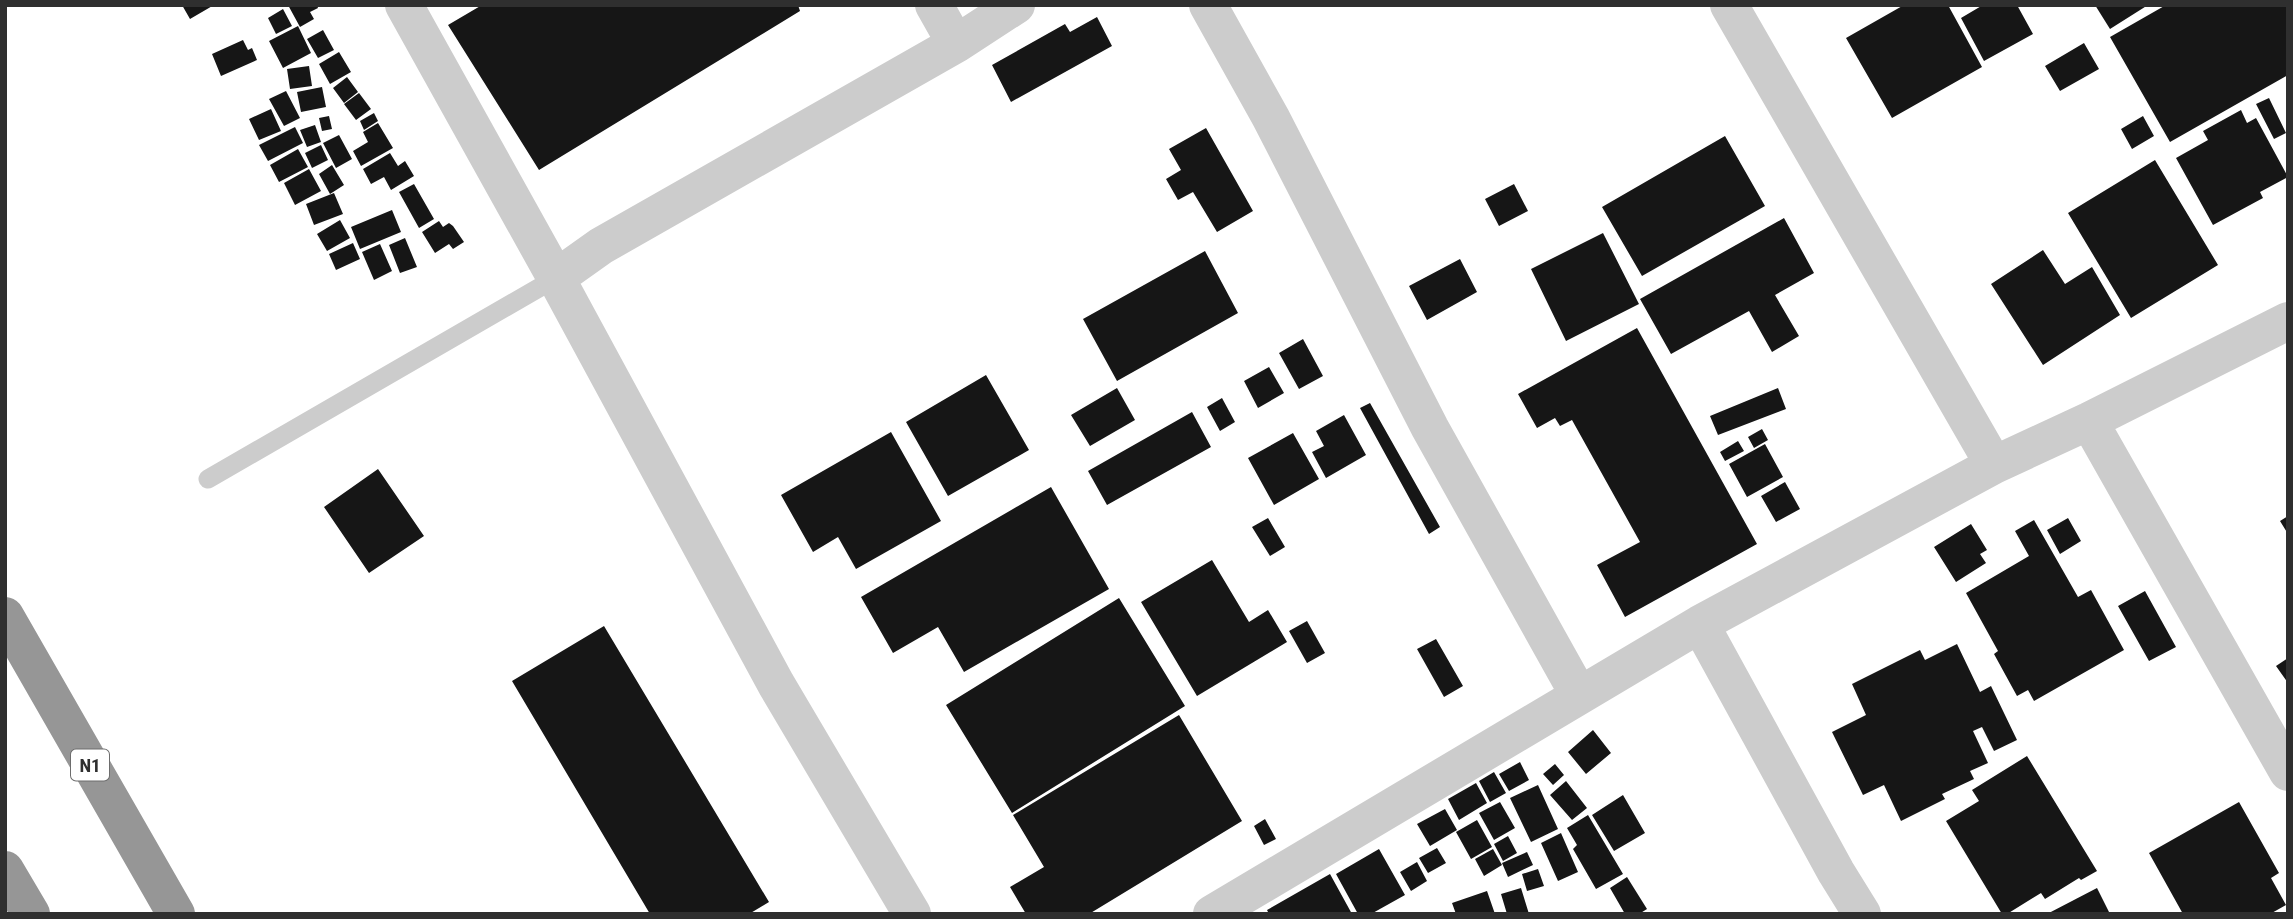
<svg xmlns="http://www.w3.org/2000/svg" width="2293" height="919" viewBox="0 0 2293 919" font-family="'Roboto Condensed',sans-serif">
	<rect width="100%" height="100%" fill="#fff"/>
	<path fill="#161616" d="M182 5H214L190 19Z
		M288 5H317L318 8 310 12 314 19 300 27Z
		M482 5H798L800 11 539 170 448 25Z
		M1904 5H1948L1982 67 1892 118 1846 38Z
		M1983 5H2017L2033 34 1984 61 1961 18Z
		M2095 5H2148L2110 29Z
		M2166 5H2288V75L2170 142 2110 37Z
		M283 9 292 26 276 34 268 18Z
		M1097 17 1112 46 1011 102 992 65 1065 24 1070 32Z
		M298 26 311 53 283 68 269 41Z
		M323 30 334 50 318 58 307 39Z
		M243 40 248 50 252 48 257 60 221 76 212 54Z
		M2084 43 2099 69 2060 91 2045 66Z
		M339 52 351 72 330 84 319 64Z
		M309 66 312 86 290 89 287 69Z
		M347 77 358 92 344 103 333 88Z
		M322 87 326 107 301 112 297 92Z
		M286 91 300 118 284 126 269 99Z
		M359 93 371 109 356 120 344 104Z
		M2269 98 2286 133 2274 139 2256 104Z
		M271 109 281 131 259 140 249 119Z
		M2241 110 2247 123 2256 118 2288 177 2260 192 2263 198 2213 225 2176 158 2208 140 2203 131Z
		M374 113 378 121 364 130 360 121Z
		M329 116 332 129 322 131 319 118Z
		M2143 116 2154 136 2132 149 2121 129Z
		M378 123 393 148 361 166 353 151 368 142 363 132Z
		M315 125 321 142 307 147 300 130Z
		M295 127 303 143 268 161 259 145Z
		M1206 128 1253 211 1217 232 1193 192 1178 200 1166 179 1181 170 1169 149Z
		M339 135 352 159 336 168 323 143Z
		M1725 136 1765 206 1642 276 1602 207Z
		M321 145 328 160 312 168 305 153Z
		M298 149 308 167 279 182 270 165Z
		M390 153 398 166 405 161 414 176 391 190 384 177 371 184 363 169Z
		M2155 160 2218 265 2131 318 2068 213Z
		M332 165 344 185 330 194 319 174Z
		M309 169 321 191 295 205 284 183Z
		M414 184 434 219 419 228 399 192Z
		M1514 184 1528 211 1499 226 1485 199Z
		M334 193 343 214 314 225 306 204Z
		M392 210 401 232 360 249 351 227Z
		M1784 218 1814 273 1775 295 1799 336 1772 352 1749 311 1671 354 1640 299Z
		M340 220 350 238 327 251 317 234Z
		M439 221 443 227 449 223 453 226 464 242 453 249 449 244 435 253 422 232Z
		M1603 233 1639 304 1566 341 1531 269Z
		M405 238 417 267 400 273 389 245Z
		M353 243 360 259 336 270 329 254Z
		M380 244 392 271 374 280 362 252Z
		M2043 250 2065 284 2092 267 2120 315 2043 365 1991 284Z
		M1205 251 1238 313 1117 381 1083 319Z
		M1460 259 1477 292 1427 320 1409 286Z
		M1637 328 1757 544 1625 617 1597 565 1640 542 1572 420 1560 426 1555 418 1537 428 1518 394Z
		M1303 339 1323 376 1299 389 1279 353Z
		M1269 367 1284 393 1258 408 1244 381Z
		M986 375 1029 450 948 496 906 422Z
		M1117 388 1135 420 1090 446 1071 415Z
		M1778 388 1786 409 1718 435 1710 416Z
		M1222 398 1235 422 1220 431 1207 407Z
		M1370 403 1440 527 1429 534 1360 408Z
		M1192 412 1211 447 1107 505 1088 471Z
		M1344 415 1366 455 1326 478 1312 452 1324 446 1316 431Z
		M1762 429 1768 440 1754 448 1748 437Z
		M891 432 941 521 856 569 838 537 813 552 781 495Z
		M1293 433 1319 479 1274 505 1248 458Z
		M1738 441 1744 451 1725 461 1720 452Z
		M1765 444 1783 477 1747 497 1729 464Z
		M378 469 424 536 369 573 324 507Z
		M1785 482 1800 509 1776 522 1761 496Z
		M1051 487 1109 589 964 672 938 627 893 653 861 597Z
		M2288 516V534L2280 521Z
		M1268 518 1285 547 1270 556 1252 527Z
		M2068 518 2081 541 2060 554 2047 530Z
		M2034 520 2078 597 2091 590 2124 650 2034 701 2028 690 2017 696 1994 654 1998 651 1966 593 2029 556 2015 531Z
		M1971 524 1987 550 1980 554 1986 563 1956 582 1934 547Z
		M1212 560 1249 622 1268 610 1287 642 1197 696 1141 602Z
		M2145 591 2176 647 2149 661 2118 606Z
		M1119 598 1185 706 1012 813 946 705Z
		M1307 621 1325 653 1307 663 1289 631Z
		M604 626 769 902 749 914H650L512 681Z
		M1436 639 1463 686 1444 697 1417 649Z
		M1957 644 1980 692 1991 686 2017 740 1994 751 1982 727 1973 731 1988 763 1970 771 1974 779 1942 794 1945 799 1901 821 1884 785 1863 795 1832 732 1866 715 1852 684 1920 650 1925 660Z
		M2288 658V683L2276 666Z
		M1179 715 1242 821 1089 914H1026L1010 887 1044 867 1013 815Z
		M1593 730 1611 753 1586 774 1568 752Z
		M2027 756 2097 871 2081 880 2079 878 2045 899 2041 893 2007 914H2002L1946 821 1979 801 1972 790Z
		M1520 762 1529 780 1509 791 1499 774Z
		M1555 764 1564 775 1553 785 1543 774Z
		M1494 772 1506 793 1490 802 1479 781Z
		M1566 781 1587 808 1572 820 1550 795Z
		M1476 783 1487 803 1459 820 1448 799Z
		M1538 785 1558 829 1531 842 1510 798Z
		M1623 795 1645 833 1614 851 1592 815Z
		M1500 802 1515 828 1494 840 1479 813Z
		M2239 802 2279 873 2271 878 2286 905 2270 914H2183L2149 853Z
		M1445 809 1457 830 1430 846 1417 824Z
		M1588 815 1623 874 1596 889 1573 849 1577 845 1567 828Z
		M1265 819 1276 839 1264 845 1254 826Z
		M1477 820 1492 847 1471 859 1456 832Z
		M1561 833 1578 872 1558 881 1541 843Z
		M1508 836 1517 853 1503 861 1494 844Z
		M1437 848 1446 863 1428 873 1419 858Z
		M1379 849 1405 895 1371 914H1358L1336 874Z
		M1493 849 1502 865 1484 876 1475 859Z
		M1527 852 1533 865 1508 877 1502 863Z
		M1417 862 1427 881 1411 891 1400 872Z
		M1538 869 1544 886 1527 891 1522 874Z
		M1330 874 1352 914H1269L1267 910Z
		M1627 877 1647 909 1639 914H1625L1610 888Z
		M1521 888 1529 914H1507L1501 894Z
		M2097 888 2110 914H2047Z
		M1487 891 1495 914H1456L1452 903Z"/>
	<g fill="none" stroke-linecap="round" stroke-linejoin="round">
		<path stroke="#ccc" stroke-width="19" d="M208 479 556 278"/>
		<path stroke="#ccc" stroke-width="38" d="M404 5 556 278
			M934 5 956 44
			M1208 5 1271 118 1430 428 1579 695
			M1729 5 1994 465
			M2089 421 2288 772
			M1700 624 1836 872 1862 914
			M912 914 776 684 556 278 601 246 956 44 1016 5
			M1212 914 1700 624 1994 465 2089 421 2288 321"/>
		<path stroke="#969696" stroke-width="38" d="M5 616 176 914
			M5 870 31 914"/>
	</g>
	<g text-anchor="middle" stroke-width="7" stroke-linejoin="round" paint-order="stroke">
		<rect fill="#fff" stroke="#6d6d6d" stroke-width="2" x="71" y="749.5" width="38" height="31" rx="5"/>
		<g font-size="19" font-weight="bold" fill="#2f2f2f">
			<text x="90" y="772">N1</text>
		</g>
	</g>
	<rect width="2293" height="919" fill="none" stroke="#2f2f2f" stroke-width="14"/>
</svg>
